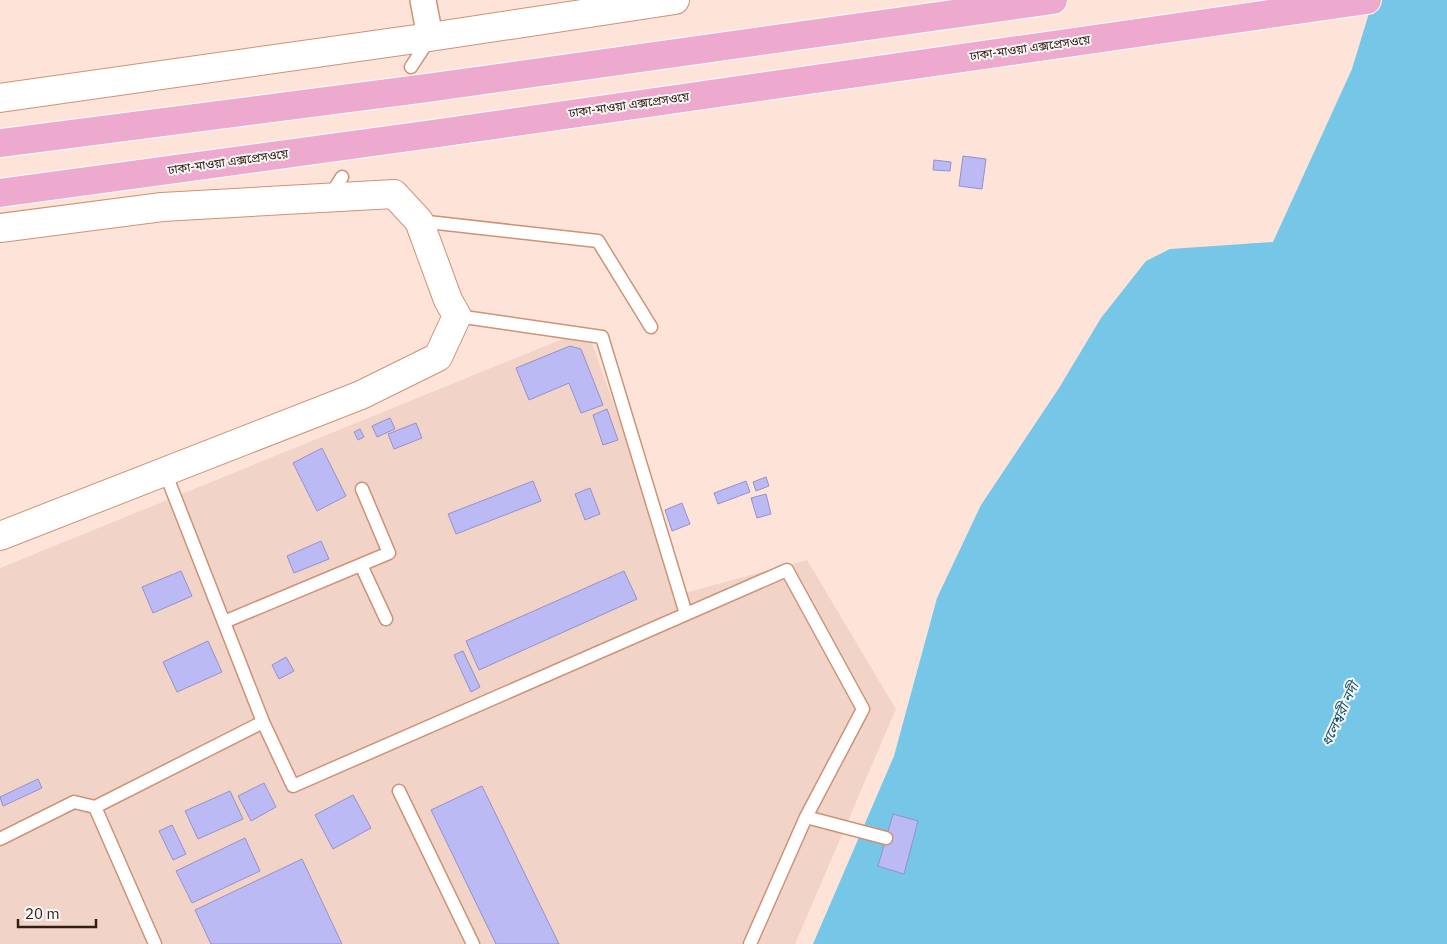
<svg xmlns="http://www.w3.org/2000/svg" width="1447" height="944" viewBox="0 0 1447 944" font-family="'IBM Plex Sans','Noto Sans Bengali',sans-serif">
	<rect width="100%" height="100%" fill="#fee4d8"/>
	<path fill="#f1d4c7" d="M587 329 681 594 807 560 896 709 795 944H0V568Z"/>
	<path fill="#76c6e7" d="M1373 0H1447V944H813L894 756 937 598 981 505 1059 388 1101 318 1146 261 1170 249 1273 242 1352 69Z"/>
	<path fill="#bcbaf5" stroke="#9491ca" d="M963 156 986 159 982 189 959 186Z
		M934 160 951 162 950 171 933 170Z
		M570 346 581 349 603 405 581 413 569 383 529 400 516 368Z
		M607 409 618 440 603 445 593 415Z
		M390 418 395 429 377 437 372 426Z
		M416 423 422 438 394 449 388 434Z
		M360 429 364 437 358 440 354 432Z
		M322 448 346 496 317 511 293 463Z
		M766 477 769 486 756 491 753 482Z
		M533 481 541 501 456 534 448 514Z
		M746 481 750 492 718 504 714 493Z
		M590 488 600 514 585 520 575 494Z
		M766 494 771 514 757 518 751 498Z
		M682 503 690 524 672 531 665 510Z
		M321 541 329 559 294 573 287 556Z
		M181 571 192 596 153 613 142 587Z
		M624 571 637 599 479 670 466 641Z
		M208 641 222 672 177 692 163 662Z
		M463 651 480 687 471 692 454 655Z
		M286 657 294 671 279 679 272 665Z
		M38 779 42 788 3 806 0 797Z
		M264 783 276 807 251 821 238 796Z
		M482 786 559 944H496L431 810Z
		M230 791 243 819 198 839 185 811Z
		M353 795 371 828 333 849 315 815Z
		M893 814 918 821 904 874 878 866Z
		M172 825 186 854 173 860 159 831Z
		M245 838 260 871 192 903 176 871Z
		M302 859 342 944H211L195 910Z"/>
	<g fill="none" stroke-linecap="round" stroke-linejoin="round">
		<defs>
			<path id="service" d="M411 67 430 38
				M329 198 342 177
				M419 221 598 241 651 327
				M457 316 602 337 686 614
				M361 565 386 619
				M224 622 389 553 362 489
				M263 722 293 786 787 570 863 709 806 817 750 944
				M399 791 473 944
				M806 817 886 838
				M0 839 74 802 95 807
				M155 944 95 807 263 722 165 472"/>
			<path id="minor" d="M423 0 430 37"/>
			<path id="tertiary" d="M0 98 430 37 675 0
				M0 228 162 207 394 194 419 221 448 300 457 316 438 357 361 395 0 536"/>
			<path id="motorway" d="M0 143 427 88 1053 0
				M0 193 432 134 1367 0"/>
		</defs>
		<use href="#service" stroke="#ce9276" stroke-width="15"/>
		<use href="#minor" stroke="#ce9276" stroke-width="28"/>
		<use href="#tertiary" stroke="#ce9276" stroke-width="30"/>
		<use href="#motorway" stroke="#fff" stroke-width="30"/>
		<use href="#service" stroke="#fff" stroke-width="12"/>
		<use href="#minor" stroke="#fff" stroke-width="25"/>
		<use href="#tertiary" stroke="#fff" stroke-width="28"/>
		<use href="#motorway" stroke="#eeaace" stroke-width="28"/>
	</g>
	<g text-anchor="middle" stroke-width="4" stroke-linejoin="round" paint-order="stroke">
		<g font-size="12" fill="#341d11" stroke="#f7f7f7">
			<text transform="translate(1030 48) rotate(-8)" y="4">ঢাকা-মাওয়া এক্সপ্রেসওয়ে</text>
			<text transform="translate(629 105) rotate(-8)" y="4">ঢাকা-মাওয়া এক্সপ্রেসওয়ে</text>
			<text transform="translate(228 162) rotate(-8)" y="4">ঢাকা-মাওয়া এক্সপ্রেসওয়ে</text>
		</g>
		<g font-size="14" font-style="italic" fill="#15566d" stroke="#f7f7f7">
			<text transform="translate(1340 714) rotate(-65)" y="5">ধলেশ্বরী নদী</text>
		</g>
	</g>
	<path d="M18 919v8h78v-8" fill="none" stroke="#341d11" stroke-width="2.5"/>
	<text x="25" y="919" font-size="15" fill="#341d11" stroke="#f7f7f7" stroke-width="4" paint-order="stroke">20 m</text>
</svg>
